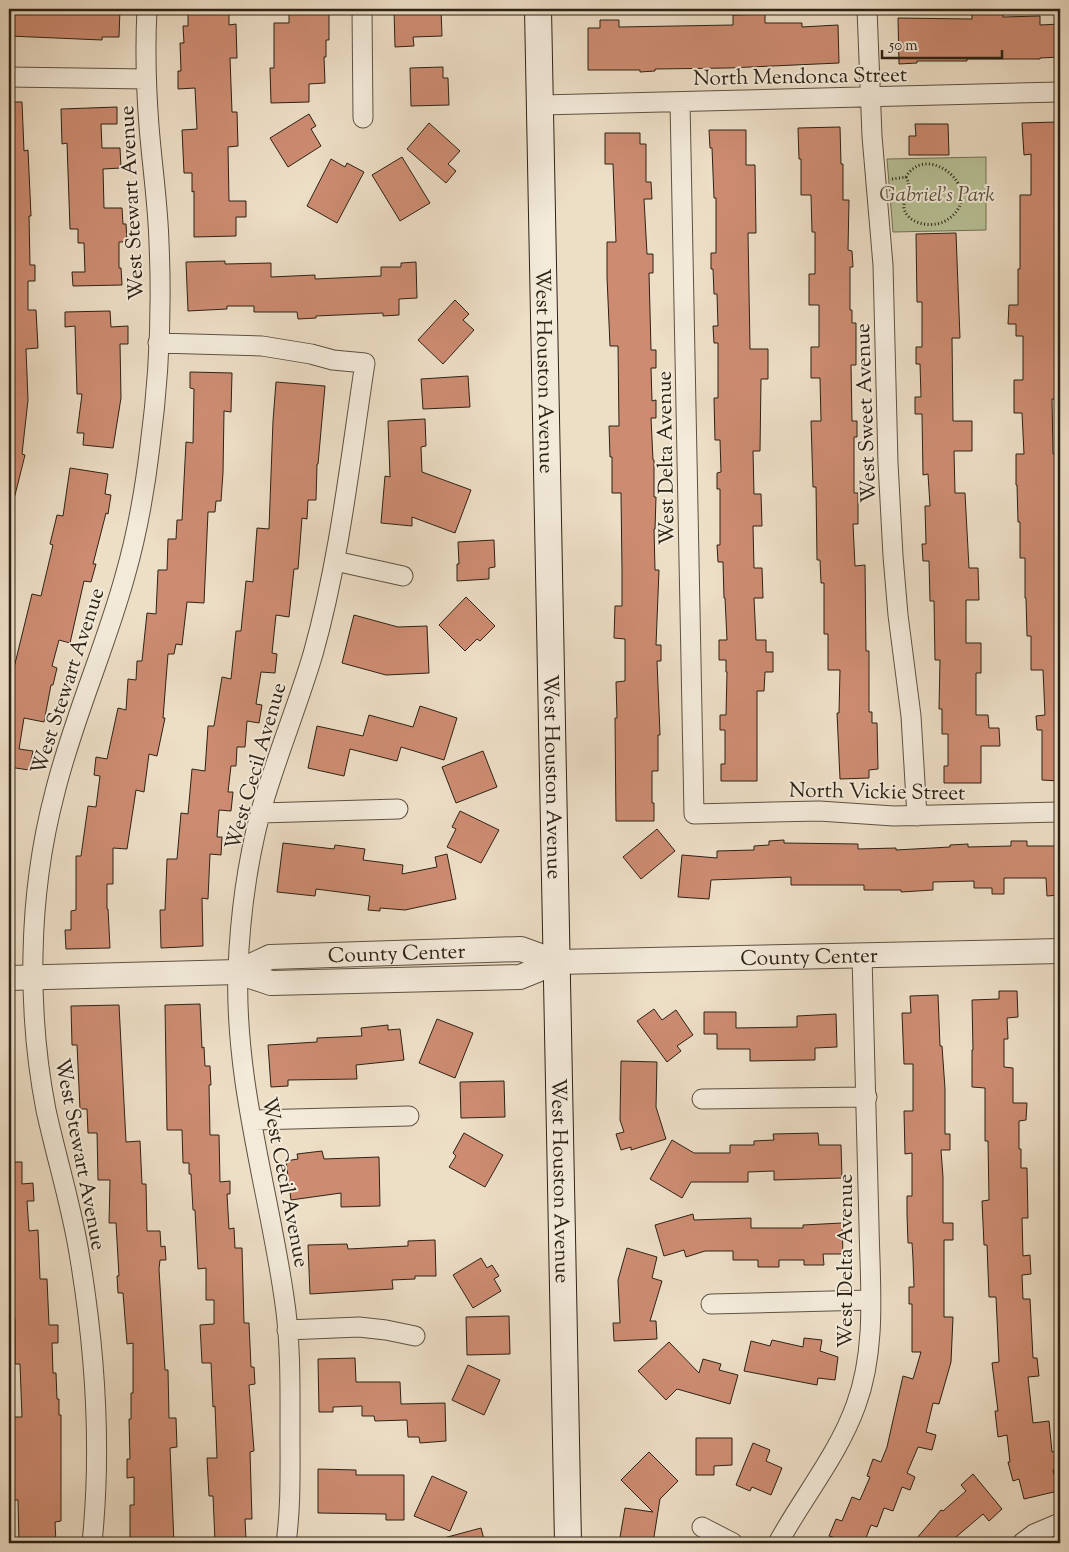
<svg xmlns="http://www.w3.org/2000/svg" width="1069" height="1552" viewBox="0 0 1069 1552" font-family="'Sorts Mill Goudy',serif">
	<rect width="100%" height="100%" fill="#eddec6"/>
	<filter id="stains"><feTurbulence type="fractalNoise" baseFrequency=".004" numOctaves="4"/><feColorMatrix values="0 0 0 0 .2 0 0 0 0 .09 0 0 0 0 .02 0 0 0 .5 -.17"/></filter>
	<radialGradient id="worn" r=".72"><stop offset=".6" stop-color="#630" stop-opacity="0"/><stop offset="1" stop-color="#630" stop-opacity=".3"/></radialGradient>
	<path fill="#b7c196" stroke="#727256" d="M986 157V230L893 232 887 159Z"/>
	<path fill="#cd8c72" stroke="#2d2215" d="M9 9H120L119 37H102V40L9 36Z
		M188 9H229V25L236 24 237 58H230L232 112H237L238 146 228 147 229 201H246V217H236V236L194 237V191L192 192V173H184L182 130 197 129 195 88 178 89V71H181L180 43H184L183 26H188Z
		M289 9H329V40H326V57H324L325 83 309 84V102L271 103 270 68H274V23H289Z
		M394 9H441L442 36 413 37 414 46 395 47Z
		M972 9H1003V17L1040 16V25L1060 24V57L1040 58V59H967V61H917V63L899 64 898 18 972 19Z
		M765 14V23H802V27L838 25 839 63 728 68 655 69V71L640 72V70H588V28H600V20H619V27L733 25V15Z
		M443 67V78H448L449 105 411 106 410 68Z
		M9 102H22L24 151 28 150 31 216H29L30 265H35V281H28V310H36L38 348 26 349 28 400 22 454 25 455 13 503 9 502Z
		M117 107V124H101L102 148H120L121 168 103 169 104 208H122L123 224H126L127 242H119V268H121L122 285 73 286 72 272H85L84 243H78V229H70L67 143 62 144 61 109Z
		M309 114 316 126 311 129 321 146 288 167 270 138Z
		M1057 122 1058 134H1060V225H1058V269H1060V285H1058V336H1055V399H1052L1053 454H1058V491H1060V781L1042 780V730H1037L1036 716 1045 715 1043 670H1031V636H1027L1026 598H1025V558H1020V522H1018L1017 485H1016V454H1024L1022 413H1014V380H1023V336H1016V324H1008L1009 305H1018V269H1020V195H1031V154L1024 155 1022 123Z
		M429 123 460 151 448 164 456 171 446 183 407 149Z
		M915 124H948L949 155H909V136H916Z
		M840 127 841 164H843V200H849L848 250 852 251 853 267H850V310H852V323H856V365H851L852 421H857V437H854V493H858V524H853L855 566 865 565 866 651H869V712H872V723H877L878 769 869 770V778L840 779 837 713H839L840 670H828V634H824V583H821L820 560H817L816 487H813L811 421H821L820 378H811V347H819V305H809V274H815V232H812L811 195H801V159H799L798 128Z
		M709 130H746V165H755L756 233H748L750 349H768V379H761L760 451H753L754 494H761L762 526H753L754 568H762L763 598H754L756 640H766V652H773V672H765L764 691H757V781H721V764H725V730H720V715H726L727 672H726V660H719V640H727L725 598H724L723 562H718L717 545H720V489H717V473L721 472 720 440H715L714 398H718V343H714L713 326H718L717 294H714L713 269H711V253H716V198H714L712 148H710Z
		M605 133H640V144H646V182H651L652 199H644L647 254H653V273H649L651 350H656V368H651L652 401 656 400V418H651L653 460H654V497H656L655 529H654L655 570H659L656 645H661V661H657L660 735H658V771H652V803H654V821H616L615 718H617L616 682 625 681V639L614 638 615 606H622V571L621 493H612V457H610L609 426H619L618 346H610L607 277V242H616L613 164H605Z
		M402 157 430 203 400 221 372 175Z
		M331 159 345 167 347 163 364 172 337 223 307 206Z
		M956 233 960 338H952L953 421H972V451H954L955 493H965L969 568H978L979 600H966V643H981V673H976V715H988L989 728H999L1000 746H981V783H944V766H948V734H942V709H939L940 660H935L934 601H930L929 561H923L922 544H926L925 506H930L928 474 923 475 922 414H915V397H921L920 364H916V347H922V302H917L916 234Z
		M225 261V264L271 263V277L315 275V279L381 276V267H401V263L416 262 417 298 399 299V315L383 316V313L316 316V318L298 319 297 312H254V306H227V309L188 311 186 262Z
		M455 300 469 314 463 320 474 330 443 364 418 340Z
		M110 311 111 327 128 326V344H120L121 398 113 448 83 445 84 433H77L82 394H77L75 326 65 327V312Z
		M190 372 232 373 231 412 224 411 223 473 221 501H216L215 512H208L204 603 187 602 182 645 176 644 174 654H168L163 718H165L157 756 149 754 144 792 136 790 127 849 113 848V884H107V909H108L110 948 66 949 65 930H71V911L76 910V856H81L88 806 96 807 100 776 94 775 96 757 107 759 118 708 126 710 128 679 136 680 137 661H142L147 613 156 614 158 570H167L168 539H176L177 520H182L186 442 193 443 194 389 190 388Z
		M468 376 470 407 423 409 421 379Z
		M276 382 325 386 318 464H317L316 500H308L307 519 302 518 298 569H294L289 617 276 615 272 653 277 654 275 673 261 672 256 704 262 705 259 723 247 721 245 747H237L236 766H231L228 792H233L231 811 219 810 217 837H222L221 855 210 854 208 899 202 898 203 946 161 948 160 910H165L167 859H177L181 813 188 814 192 769 205 771 208 726H214L222 677 231 679 236 631H241L246 581 253 582 257 528 269 529 273 421Z
		M425 419 426 446 421 447 422 472 471 490 455 533 412 517V526L381 523 385 476 390 477 388 421Z
		M70 468 108 474 105 494 111 495 108 514 106 513 93 564H96L91 582 84 581 70 643 59 640 52 666 57 668 53 685H51L44 722 24 718 19 749 33 751 29 770 9 767V679L11 680 32 594 41 596 53 545 50 544 57 515 63 516Z
		M494 540 495 567 489 568V579L457 581V564H459L458 542Z
		M466 597 495 626 480 641 477 639 465 651 439 625Z
		M354 615 398 627 427 626 429 673 386 675 342 663Z
		M420 706 457 718 444 760 401 747 397 761 350 749 344 776 308 768 317 726 363 736 369 715 413 727Z
		M483 751 497 787 456 803 442 767Z
		M460 811 499 830 481 863 447 847 456 829 452 827Z
		M657 829 675 851 641 879 623 857Z
		M784 840V843L858 844V849L896 848V850L950 847V845L968 844V847L1011 846V841H1027V846H1060V895L1047 896 1046 878H1004V894H992V888H974V881L933 882V890L901 892V890H864V885H791V877L711 880 709 899 678 897 682 855 717 858V851L754 850V846L769 845V841Z
		M283 843 334 849 335 845 365 849 363 860 403 865 402 874 437 867 435 857 447 854 456 899 405 910 380 908V911L368 910 370 896 316 889 315 896 277 892Z
		M999 991H1017L1018 1017 1007 1018 1008 1039H1004V1067L1013 1068V1103H1027L1026 1120 1019 1121V1149H1021V1168H1027L1028 1218H1022L1023 1256 1030 1255 1031 1274 1022 1275 1023 1299H1030L1033 1358H1037L1039 1376 1028 1377 1033 1423 1049 1421 1052 1452 1056 1451 1060 1468 1053 1470 1058 1491 1024 1499 1019 1479 1013 1481 1008 1462H1010L1007 1435 998 1437 995 1411H998L992 1363 999 1362 996 1297H989L987 1245H984L982 1201 989 1200 988 1141H985V1088L972 1087V1050H973L972 1000 999 999Z
		M938 995 940 1046H942L945 1089V1134H950V1150H941L943 1177V1223H953V1240H944V1317H953L951 1362 939 1404 933 1403 926 1432 936 1435 932 1450 918 1447 907 1473 915 1477 910 1490 902 1487 893 1511 884 1508 877 1527 871 1525 864 1543H830L833 1537 829 1536 836 1519 842 1521 852 1497 860 1500 870 1477 867 1476 873 1459 881 1462 887 1447 903 1376 913 1379 921 1352H912V1304H909V1287H914L913 1259 912 1243H908L907 1214V1196H912V1153L905 1154 904 1111H913V1064H904L902 1013H911L910 996Z
		M200 1004 202 1048 204 1047 205 1066H210L211 1085H209L210 1135H219L220 1182 230 1181V1194H227L229 1229 234 1228 235 1248H242L244 1323H249L251 1367H254L255 1384 249 1385 254 1451 250 1452 252 1519H245L246 1540 215 1541 213 1496H209L207 1458H217L215 1406 213 1407 211 1363H202L200 1325 214 1324V1300H206V1268L198 1269 195 1210H193L191 1174H189V1163H183L182 1130H167L165 1005Z
		M119 1005 126 1142 140 1141 142 1184H146L147 1231H160L161 1247 165 1246 166 1260H160L159 1269 165 1370H168L169 1418H176L177 1447 170 1448 174 1543H130V1505H134V1477L127 1478V1459H130L129 1419H131V1393H133V1343L127 1344 123 1293H118L117 1276H119L116 1223H109L110 1180H98L97 1133H88L87 1109H80L77 1045H72L71 1006Z
		M654 1009 662 1020 676 1010 693 1035 677 1046 681 1051 667 1062 637 1021Z
		M704 1012H736V1028L797 1027V1016L836 1014 837 1047 815 1048V1060L750 1061V1049H717V1034H704Z
		M437 1019 473 1033 455 1078 419 1063Z
		M388 1025V1030L400 1029 404 1060 356 1065 357 1079 288 1080V1086L271 1087 268 1045 317 1042V1038L362 1036 361 1028Z
		M621 1061 657 1062 656 1107 666 1139 631 1150V1147L621 1150 616 1134 624 1132 620 1120Z
		M504 1081 505 1117 461 1118 460 1082Z
		M464 1133 503 1155 485 1187 449 1167 456 1156 453 1153Z
		M818 1133 819 1145H841L842 1178 774 1180V1171L748 1172V1182H691L682 1198 650 1179 672 1140 694 1153H730V1145H754V1141L774 1140 773 1134Z
		M322 1151 324 1159 379 1157 380 1206 341 1207V1193L291 1200 286 1161 298 1159 297 1154Z
		M9 1162H22V1184L33 1183 34 1201H27L29 1231 38 1230 40 1279H47L49 1325H58V1343H52L53 1373H56L57 1399H59V1415H61V1521L55 1522 56 1543H19L18 1500H14L12 1417H22L20 1364H15V1319H9Z
		M693 1214 694 1220 751 1218V1228H803V1225L842 1223 843 1254H823L824 1265H804V1260H779V1267H758V1260H733V1251H705L686 1257 684 1250 664 1256 655 1225Z
		M435 1240 436 1276H415V1279L392 1280 393 1289 310 1294 308 1245 347 1244 348 1249 408 1246V1241Z
		M627 1248 657 1257 652 1278 662 1281 650 1321H656L657 1339 614 1341 613 1323H620L618 1280Z
		M481 1258 487 1268 492 1265 499 1276 494 1279 501 1291 473 1308 453 1275Z
		M509 1316 510 1354 467 1355 466 1317Z
		M804 1338 822 1340 820 1351 838 1357 835 1380 818 1378 817 1385 744 1371 751 1341 770 1346 772 1340 803 1347Z
		M669 1342 699 1373 703 1359 721 1364 719 1370 738 1375 730 1404 677 1389 666 1400 638 1371Z
		M355 1358 356 1382H400L401 1404 445 1403 446 1441 420 1443 419 1437H408L407 1420 375 1421 374 1416H362V1406L333 1407V1412H319L318 1359Z
		M468 1365 500 1380 484 1415 452 1400Z
		M696 1438H732V1465L714 1466V1475H696Z
		M753 1443 770 1450 766 1461 782 1468 771 1495 752 1487 750 1491 736 1485Z
		M649 1452 678 1481 660 1499 653 1543H619L625 1508 653 1512 621 1480Z
		M318 1469 356 1470V1475H404V1520H386V1514L318 1513Z
		M973 1474 1002 1509 989 1521 983 1514 949 1543H923L917 1538 941 1510 943 1511 966 1491 961 1485Z
		M432 1476 467 1492 450 1531 414 1516Z
		M481 1528 485 1543H440V1539Z"/>
	<g fill="none" stroke-linecap="round" stroke-linejoin="round">
		<defs>
			<path id="minor" d="M362 9 363 118
				M867 9 872 136 883 265 888 463 893 556 898 615 911 716 917 816
				M9 77 146 79
				M680 102 694 814 819 811 894 816 1060 812
				M541 105 1060 92
				M158 343 262 346 311 354 333 360 365 363C350 460 340 558 313 654 297 708 275 760 260 814 247 864 240 917 238 969 234 1080 268 1187 284 1297 291 1342 290 1389 290 1435 290 1471 291 1507 286 1543
				M335 561 403 576
				M261 813 398 809
				M702 1099 867 1097
				M251 1120 409 1116
				M711 1304 870 1300
				M287 1330 359 1327 386 1330 415 1336
				M702 1527 733 1543
				M92 1543C102 1445 95 1345 78 1247 70 1201 56 1156 46 1110 36 1059 32 1006 33 954 34 900 41 845 55 792 73 719 105 649 125 576 137 534 145 489 150 446 159 379 162 310 159 243 158 204 152 165 149 126 146 87 145 48 147 9
				M778 1543C803 1497 838 1455 856 1405 877 1348 870 1284 869 1225 867 1135 865 1045 862 956
				M1022 1543 1034 1534 1060 1523"/>
			<g id="tertiary">
				<path id="s1" d="M238 972 270 957 521 949 557 962"/>
				<path id="s2" d="M9 978 238 972 271 983 520 977 557 962 1060 951"/>
			</g>
			<g id="secondary">
				<path id="s3" d="M538 9 568 1543"/>
			</g>
		</defs>
		<use href="#minor" stroke="#5d5141" stroke-width="21"/>
		<use href="#tertiary" stroke="#5d5141" stroke-width="26"/>
		<use href="#secondary" stroke="#2d2215" stroke-width="28"/>
		<path stroke="#2d2215" stroke-width="3" stroke-dasharray="1 2.5" stroke-linecap="butt" d="M892 179 906 177C925 143 979 183 956 212 951 218 944 223 936 224 927 226 914 223 908 216 896 202 915 195 906 177
			M894 198 906 197"/>
		<use href="#minor" stroke="#f3eada" stroke-width="19"/>
		<use href="#tertiary" stroke="#f3eada" stroke-width="24"/>
		<use href="#secondary" stroke="#f3eada" stroke-width="26"/>
	</g>
	<g text-anchor="middle" stroke-width="4" stroke-linejoin="round" paint-order="stroke">
		<g font-size="21" fill="#2d2215" stroke="#f3eada">
			<text transform="translate(800 76) rotate(-1)" y="7">North Mendonca Street</text>
			<text transform="translate(131 203) rotate(-93)" y="7">West Stewart Avenue</text>
			<text dy="7" stroke="none"><textPath href="#s3" startOffset="362">West Houston Avenue</textPath></text>
			<text transform="translate(865 413) rotate(-92)" y="7">West Sweet Avenue</text>
			<text transform="translate(665 458) rotate(-91)" y="7">West Delta Avenue</text>
			<text transform="translate(67 681) rotate(-72)" y="7">West Stewart Avenue</text>
			<text transform="translate(255 766) rotate(-74)" y="7">West Cecil Avenue</text>
			<text dy="7" stroke="none"><textPath href="#s3" startOffset="768">West Houston Avenue</textPath></text>
			<text transform="translate(877 791) rotate(1)" y="7">North Vickie Street</text>
			<text dy="7" stroke="none"><textPath href="#s1" startOffset="162">County Center</textPath></text>
			<text dy="7" stroke="none"><textPath href="#s2" startOffset="805">County Center</textPath></text>
			<text transform="translate(81 1154) rotate(79)" y="7">West Stewart Avenue</text>
			<text dy="7" stroke="none"><textPath href="#s3" startOffset="1172">West Houston Avenue</textPath></text>
			<text transform="translate(286 1182) rotate(79)" y="7">West Cecil Avenue</text>
			<text transform="translate(845 1261) rotate(-90)" y="7">West Delta Avenue</text>
		</g>
		<g font-size="21" font-style="italic" fill="#56523c" stroke="#f3eada">
			<text x="937" y="201">Gabriel's Park</text>
		</g>
	</g>
	<rect width="1069" height="1552" fill="none" stroke="#eddec6" stroke-width="30"/>
	<rect x="10" y="10" width="1049" height="1532" fill="none" stroke="#2d2215" stroke-width="2.5"/>
	<rect x="15" y="15" width="1039" height="1522" fill="none" stroke="#2d2215"/>
	<path d="M882 50v8h120v-8" fill="none" stroke="#2d2215" stroke-width="2.5"/>
	<text x="889" y="50" font-size="15" fill="#2d2215" stroke="#f3eada" stroke-width="4" paint-order="stroke">50 m</text>
	<rect width="100%" height="100%" filter="url(#stains)"/>
	<rect width="100%" height="100%" fill="url(#worn)"/>
</svg>
